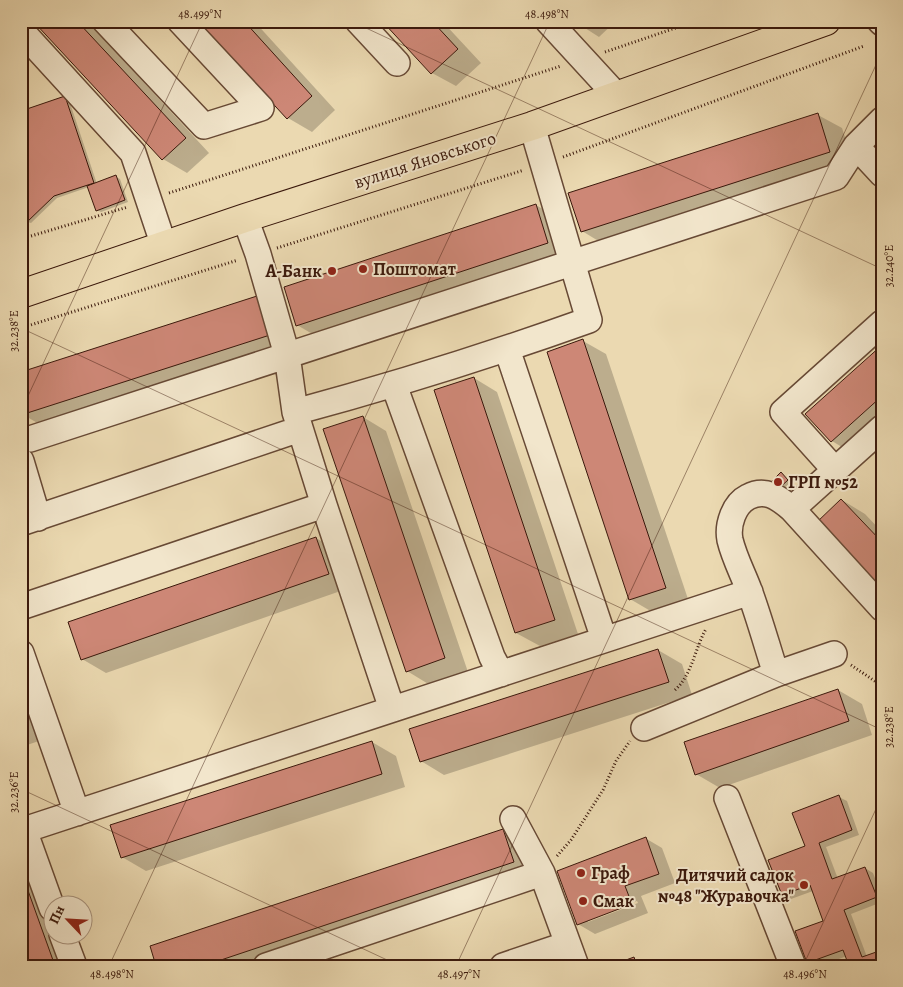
<svg xmlns="http://www.w3.org/2000/svg" width="903" height="987" viewBox="0 0 903 987" font-family="Alegreya,serif">
	<rect width="100%" height="100%" fill="#ebd9b1"/>
	<filter id="stains"><feTurbulence type="fractalNoise" baseFrequency=".004" numOctaves="4"/><feColorMatrix values="0 0 0 0 .2 0 0 0 0 .09 0 0 0 0 .02 0 0 0 .5 -.17"/></filter>
	<radialGradient id="worn" r=".72"><stop offset=".6" stop-color="#630" stop-opacity="0"/><stop offset="1" stop-color="#630" stop-opacity=".3"/></radialGradient>
	<path fill="#0003" fill-rule="evenodd" d="M34 21H87L209 153 187 173 163 159Z
		M199 21H254L335 110 312 132 288 118Z
		M384 21H442L481 63 456 86 432 73Z
		M574 21H616L599 37Z
		M65 98 69 100 97 184 116 177 120 179 128 202 101 212 97 210 89 187 57 198 31 223 21 220Z
		M818 115 842 128 854 165 605 245 582 231Z
		M536 205 559 219 571 256 321 339 297 325Z
		M257 297 293 348 46 428 22 414Z
		M583 341 606 354 689 602 654 613 630 599Z
		M882 346V431L855 455 832 441Z
		M474 378 497 392 578 634 540 646 516 633Z
		M363 417 386 431 468 672 430 685 407 671Z
		M784 476 791 482 779 493 776 491Z
		M842 500 865 514 882 532V592Z
		M316 538 340 552 352 587 106 673 82 659Z
		M658 650 682 664 692 695 444 775 421 761Z
		M21 668 45 739 21 747Z
		M838 690 862 704 872 735 720 788 696 774Z
		M372 742 396 756 405 787 146 871 122 857Z
		M839 797 847 801 859 835 826 847 838 879 865 868 873 873 882 896V902L851 914 867 957 882 966 847 956 820 966H814L808 962 825 921 813 891 791 899 783 894 807 847Z
		M503 830 527 844 537 876 266 966H158Z
		M645 838 662 848 675 883 641 896 648 913 595 934 578 924ZM637 901 638 903 588 922V919Z
		M21 855 52 904V934L79 966H21Z
		M634 958 646 966H613Z"/>
	<path fill="#cd8776" stroke="#3b190c" d="M33 21H77L186 138 162 160Z
		M197 21H244L312 96 287 119Z
		M382 21H432L458 49 431 74Z
		M65 96 94 183 54 196 26 223 21 222V111Z
		M818 113 830 152 581 232 568 193Z
		M116 175 125 200 96 211 87 186Z
		M536 204 548 243 296 326 284 287Z
		M257 296 270 335 21 415V372Z
		M583 339 666 588 629 600 547 352Z
		M882 345V396L831 442 805 414Z
		M474 377 555 620 515 633 434 390Z
		M363 416 445 658 406 672 323 429Z
		M781 472 788 480 775 492 768 485Z
		M841 499 882 542V594L816 523Z
		M316 537 329 574 81 660 68 622Z
		M658 649 669 682 420 762 409 729Z
		M838 689 849 721 695 775 684 742Z
		M372 741 382 774 121 858 110 825Z
		M839 795 852 830 819 843 832 879 865 867 877 897 844 910 862 957 882 950V966H849L843 950 807 963 795 931 823 921 810 885 782 895 768 860 805 846 792 813Z
		M503 829 514 862 203 966H156L150 946Z
		M646 837 659 874 625 886 632 904 577 925 557 871Z
		M21 871 54 963 45 966H21Z
		M634 957 637 966H610Z"/>
	<g fill="none" stroke-linecap="round" stroke-linejoin="round">
		<defs>
			<path id="minor" d="M105 21 204 126 261 108 180 21
				M358 21 397 63
				M548 21 616 95
				M880 21 882 23
				M26 36 133 153 164 246
				M882 120 856 146 882 174
				M245 218 258 254 287 355 295 412 324 505 392 709
				M507 349 604 639
				M394 385 492 657 501 674
				M295 412C395 385 491 355 589 320L532 126
				M882 428 792 509 882 608
				M30 439 836 177 856 146
				M21 461 38 518
				M835 470 783 412 882 323
				M21 523 300 429
				M21 607 324 505
				M21 653 77 813
				M776 674C767 646 759 617 749 590 743 574 734 557 730 540 727 525 734 504 748 497 765 488 778 497 792 509
				M644 728 776 674 834 654
				M727 798 793 966
				M513 819 542 873 576 966
				M24 830 52 908
				M21 831 750 592
				M62 934 74 966
				M266 966 542 873
				M503 966 568 944"/>
			<path id="major" d="M21 294 245 218 532 126 826 21"/>
		</defs>
		<use href="#minor" stroke="#674935" stroke-width="28"/>
		<use href="#major" stroke="#3b190c" stroke-width="30"/>
		<path stroke="#3b190c" stroke-width="3" stroke-dasharray="1 2.5" stroke-linecap="butt" d="M605 52 696 21
			M563 157 864 46
			M169 193 561 66
			M21 239 128 207
			M277 248 524 170
			M21 328 238 260
			M851 665 882 686
			M675 690C692 675 695 648 706 629
			M557 856 571 840 603 790 616 761 630 741"/>
		<use href="#minor" stroke="#f2e6cc" stroke-width="25"/>
		<use href="#major" stroke="#ebd9b1" stroke-width="28"/>
	</g>
	<path fill="none" stroke="#3b190c" stroke-width="1" stroke-opacity="0.45" d="M351 21 882 269M21 328 882 730M21 411 203 21M21 789 400 966M109 966 550 21M456 966 882 52M803 966 882 796"/>
	<g fill="#8f2418" stroke="#f2e6cc" stroke-width="2">
		<circle cx="363" cy="269" r="5"/>
		<circle cx="332" cy="271" r="5"/>
		<circle cx="778" cy="482" r="5"/>
		<circle cx="581" cy="873" r="5"/>
		<circle cx="804" cy="885" r="5"/>
		<circle cx="583" cy="901" r="5"/>
	</g>
	<g text-anchor="middle" stroke-width="4" stroke-linejoin="round" paint-order="stroke">
		<g font-size="18" fill="#3b190c" stroke="#f2e6cc">
			<text transform="translate(425 160) rotate(-18)" y="6">вулиця Яновського</text>
		</g>
		<g font-size="18" font-weight="bold" fill="#3b190c" stroke="#f2e6cc" text-anchor="start">
			<text x="373" y="275">Поштомат</text>
			<text x="322" y="277" text-anchor="end">А-Банк</text>
			<text x="788" y="488">ГРП №52</text>
			<text x="591" y="879">Граф</text>
			<text x="794" y="881" text-anchor="end">Дитячий садок<tspan x="794" dy="21">№48 "Журавочка"</tspan></text>
			<text x="593" y="907">Смак</text>
		</g>
	</g>
	<rect width="903" height="987" fill="none" stroke="#ebd9b1" stroke-width="55"/>
	<g transform="translate(68 920) rotate(295)"><circle r="24" fill="#f2e6cc" stroke="#a9947f"/>
	<path d="M0-4L9 19L0 12L-9 19Z" fill="#8f2418"/>
	<text y="-8" font-size="14" font-weight="bold" text-anchor="middle" fill="#3b190c">Пн</text>
	</g>
	<rect x="28" y="28" width="848" height="932" fill="none" stroke="#3b190c" stroke-width="2"/>
	<g font-size="12" text-anchor="middle" fill="#3b190c">
		<text x="200" y="18">48.499°N</text>
		<text x="547" y="18">48.498°N</text>
		<text transform="translate(889 266) rotate(-90)" y="4">32.240°E</text>
		<text transform="translate(14 331) rotate(-90)" y="4">32.238°E</text>
		<text transform="translate(889 727) rotate(-90)" y="4">32.238°E</text>
		<text transform="translate(14 792) rotate(-90)" y="4">32.236°E</text>
		<text x="112" y="978">48.498°N</text>
		<text x="459" y="978">48.497°N</text>
		<text x="805" y="978">48.496°N</text>
	</g>
	<rect width="100%" height="100%" filter="url(#stains)"/>
	<rect width="100%" height="100%" fill="url(#worn)"/>
</svg>
